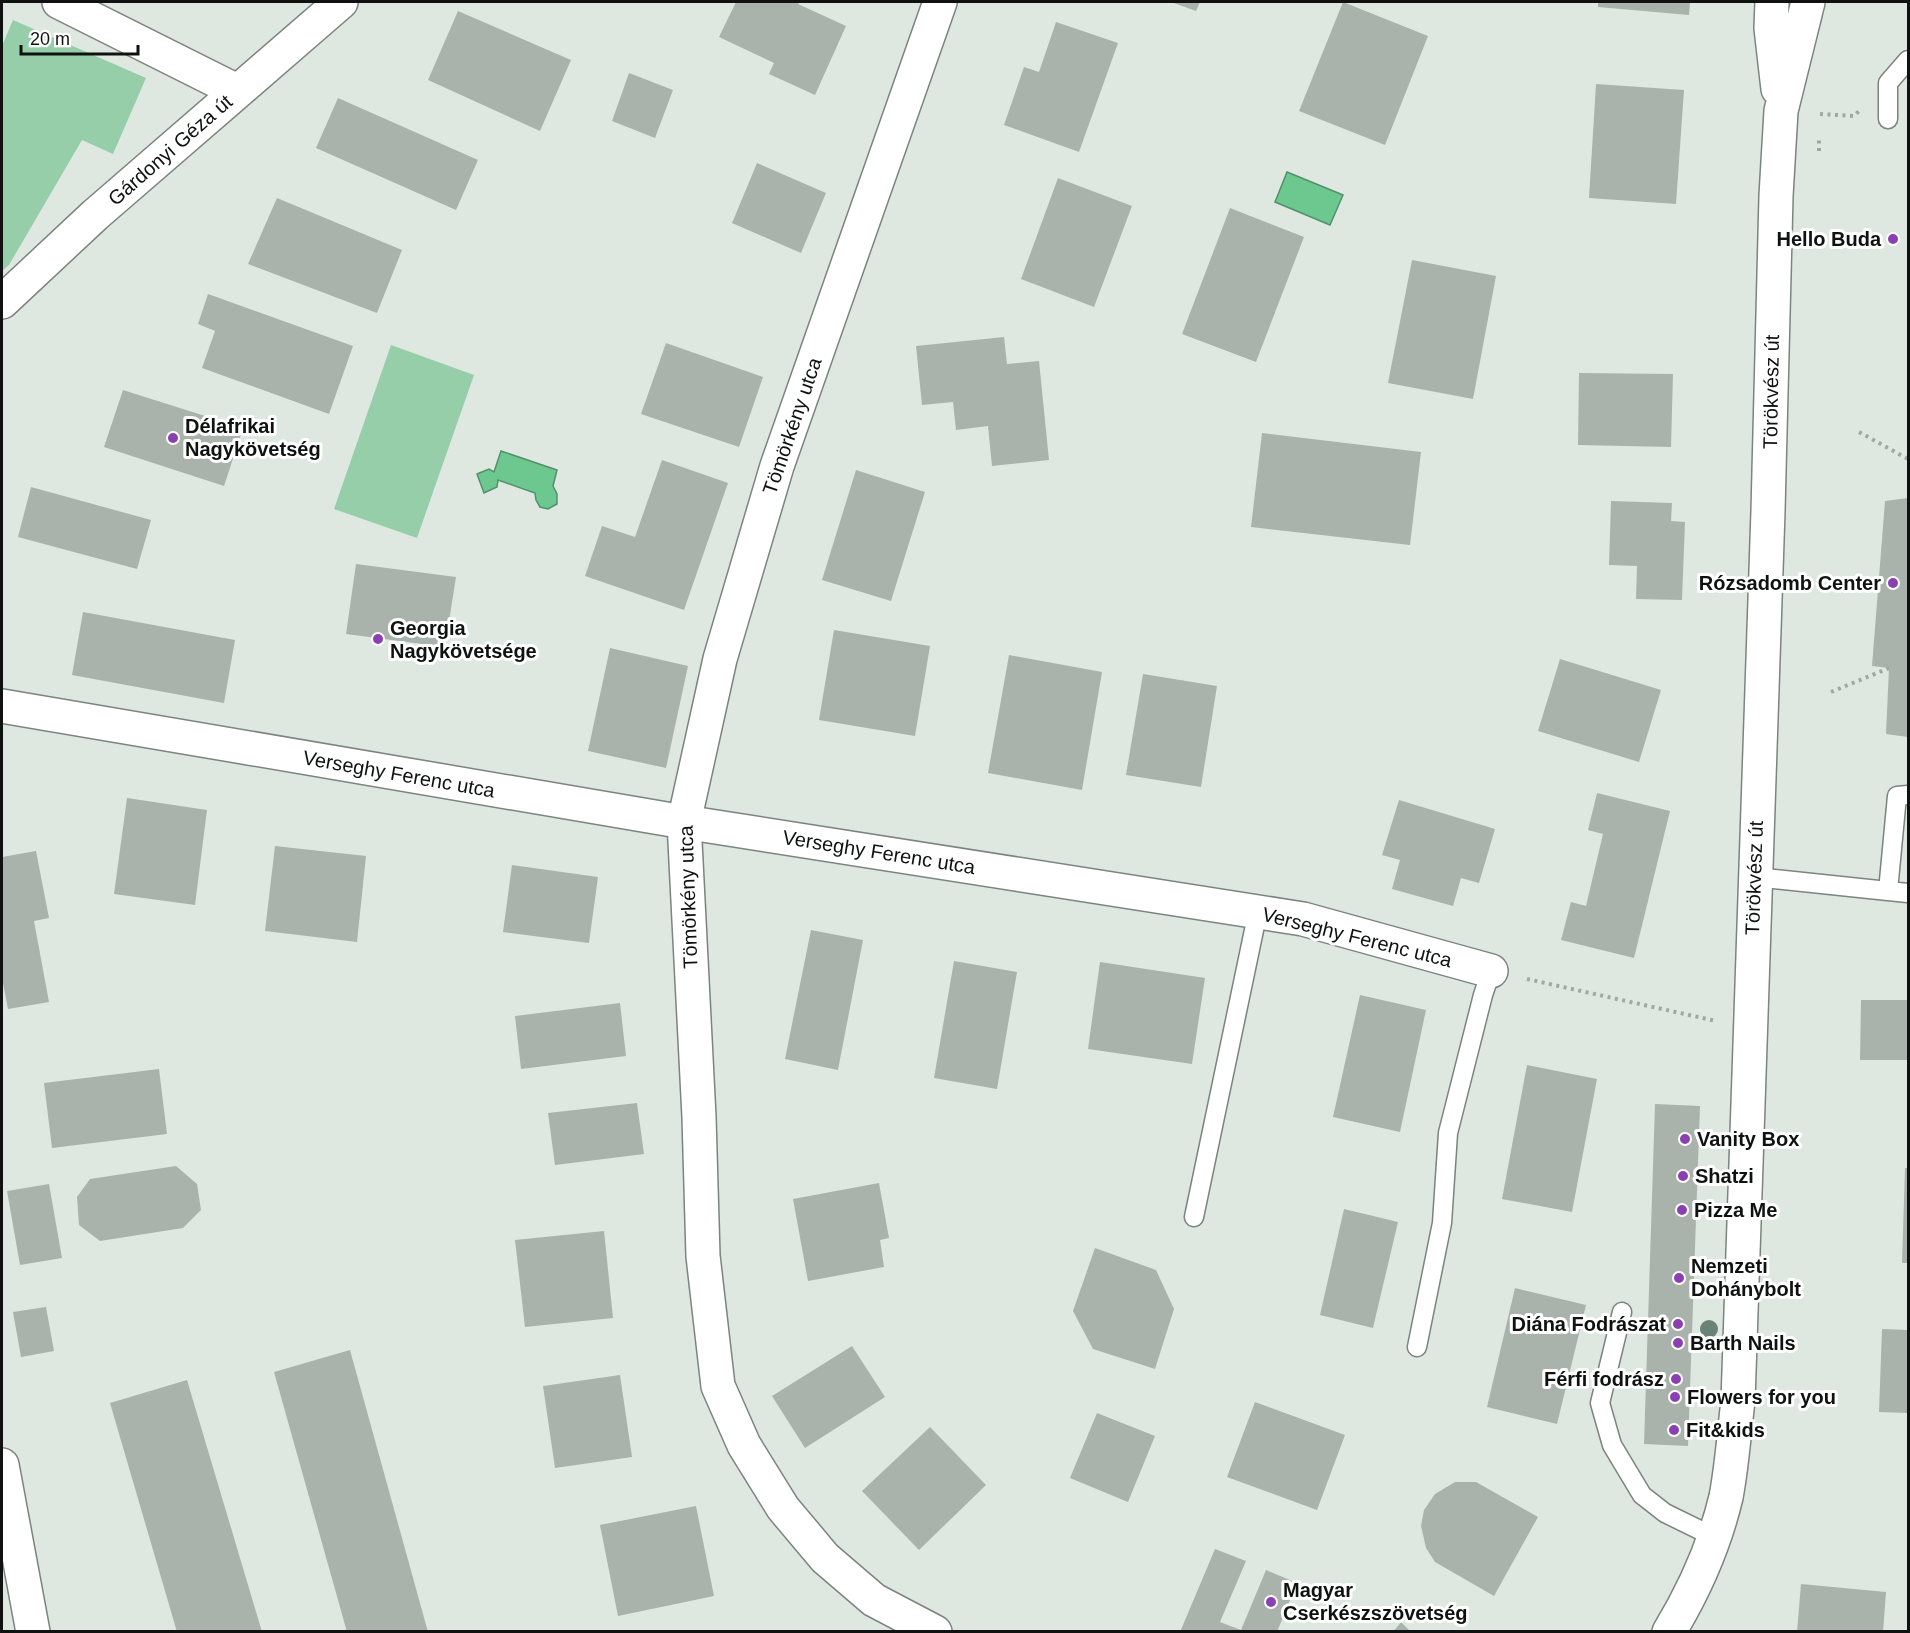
<svg xmlns="http://www.w3.org/2000/svg" width="1910" height="1633" viewBox="0 0 1910 1633" font-family="Arial,sans-serif">
	<rect width="100%" height="100%" fill="#dee8e1"/>
	<path fill="#96cea9" d="M13 20 146 78 113 154 82 140 9 265 2 271V46Z
		M391 345 474 375 417 538 334 509Z"/>
	<path fill="#6dc890" stroke="#51916a" stroke-width="1.5" d="M1287 172 1343 195 1330 225 1275 202Z
		M501 451 557 470 553 486 557 494V504L548 509 540 507 536 500 535 493 498 480 497 487 484 493 477 474 489 469 494 472Z"/>
	<path fill="#a9b3ac" d="M736 2H800L798 4 846 26 815 95 769 74 774 63 719 37Z
		M1171 2H1200L1196 11Z
		M1343 2 1428 36 1385 145 1299 111Z
		M1598 2H1690L1689 15 1598 7Z
		M458 11 571 60 540 131 428 80Z
		M1056 22 1118 43 1079 152 1004 125 1024 67 1039 72Z
		M629 73 673 90 655 138 612 121Z
		M1596 84 1684 90 1676 204 1589 198Z
		M338 98 478 160 456 210 316 148Z
		M757 163 826 193 801 253 732 223Z
		M1058 178 1132 206 1094 307 1021 279Z
		M277 198 402 250 377 313 248 264Z
		M1230 208 1304 237 1256 362 1182 334Z
		M1412 260 1496 276 1473 399 1388 383Z
		M208 294 353 346 329 414 202 368 215 331 198 324Z
		M1004 337 1007 364 1039 361 1049 460 992 466 988 426 956 430 953 402 922 405 916 346Z
		M666 343 763 377 739 447 641 414Z
		M1579 373 1673 374 1671 447 1578 445Z
		M123 390 243 428 224 486 104 447Z
		M1262 433 1421 452 1410 545 1251 527Z
		M662 460 728 483 684 610 585 576 602 526 635 537Z
		M856 470 925 492 891 601 822 580Z
		M31 487 151 520 137 569 18 537Z
		M1908 498V737L1886 734 1889 668 1872 666 1885 501Z
		M1611 501 1672 503 1671 521 1685 522 1682 600 1636 599 1637 566 1609 565Z
		M356 564 456 577 445 647 346 634Z
		M83 612 235 640 224 703 72 675Z
		M834 630 930 646 915 736 819 720Z
		M610 648 688 666 666 768 588 751Z
		M1009 655 1102 672 1082 790 988 773Z
		M1560 659 1661 690 1639 762 1538 731Z
		M1143 674 1217 686 1201 787 1126 775Z
		M1597 793 1670 811 1634 958 1561 940 1571 902 1586 906 1603 834 1588 830Z
		M127 798 207 810 195 905 114 894Z
		M1399 800 1495 829 1479 883 1461 878 1453 906 1392 889 1400 860 1382 855Z
		M275 846 366 856 357 942 265 931Z
		M36 851 49 918 34 921 49 1002 8 1009 2 978V857Z
		M512 865 598 877 589 943 503 932Z
		M811 930 863 940 838 1070 785 1059Z
		M954 961 1017 972 997 1089 934 1078Z
		M1100 962 1205 978 1192 1064 1088 1049Z
		M1360 995 1426 1010 1400 1132 1333 1117Z
		M1861 1000H1908V1060H1860Z
		M620 1003 626 1056 521 1069 515 1016Z
		M1527 1065 1597 1079 1572 1212 1502 1199Z
		M159 1069 167 1134 52 1148 44 1083Z
		M637 1103 644 1154 555 1165 548 1113Z
		M1655 1104 1700 1106 1688 1446 1644 1444Z
		M176 1166 197 1184 201 1210 183 1228 100 1241 79 1225 77 1197 90 1179Z
		M1905 1168H1908V1263H1902Z
		M879 1183 889 1238 880 1240 884 1267 808 1281 793 1199Z
		M49 1184 62 1258 20 1265 7 1191Z
		M1344 1209 1398 1222 1373 1328 1320 1315Z
		M604 1231 613 1318 525 1327 515 1240Z
		M1095 1248 1156 1270 1174 1309 1155 1369 1093 1349 1073 1311Z
		M1515 1288 1586 1305 1557 1424 1487 1407Z
		M46 1307 54 1351 21 1357 13 1312Z
		M1882 1329 1908 1330V1413L1879 1412Z
		M852 1346 885 1397 805 1448 772 1396Z
		M350 1350 428 1632H347L274 1372Z
		M620 1375 632 1457 555 1468 543 1386Z
		M187 1380 262 1632H177L110 1403Z
		M1255 1402 1345 1435 1317 1510 1227 1477Z
		M1097 1413 1155 1436 1128 1502 1070 1478Z
		M930 1427 986 1485 919 1550 862 1491Z
		M1455 1482H1476L1538 1517 1494 1596 1435 1562 1426 1548 1421 1526 1424 1510 1435 1494Z
		M696 1506 714 1596 618 1616 600 1525Z
		M1215 1549 1246 1561 1220 1622 1241 1630 1266 1570 1297 1583 1277 1632H1180Z
		M1801 1584 1886 1592 1883 1632H1797Z
		M1401 1622 1411 1632H1393Z"/>
	<g fill="none" stroke-linecap="round" stroke-linejoin="round">
		<defs>
			<path id="lane" d="M1888 119V83L1908 60
				M1755 877 1888 891 1897 796 1908 795
				M1888 891 1908 893
				M1194 1217 1258 911
				M1622 1312 1600 1403 1612 1445 1642 1495 1665 1513 1714 1537
				M1417 1347 1442 1223 1448 1133 1483 995 1491 971"/>
			<path id="street" d="M59 2 237 91
				M2 302 95 215 341 2
				M2 706 684 822 1303 919 1491 971
				M2 1465 33 1632
				M935 1632 874 1600 825 1558 783 1508 744 1445 718 1386 703 1256 699 1117 684 822 720 659 777 466 940 2"/>
			<path id="secondary" d="M1772 2 1771 28 1778 89
				M1669 1632C1694 1591 1715 1543 1726 1497 1732 1466 1734 1433 1738 1401L1768 511 1776 196 1781 111 1808 2"/>
		</defs>
		<use href="#lane" stroke="#7b847e" stroke-width="21"/>
		<use href="#street" stroke="#7b847e" stroke-width="36"/>
		<use href="#secondary" stroke="#7b847e" stroke-width="36"/>
		<path stroke="#a0a8a2" stroke-width="4" stroke-dasharray="3 4.5" stroke-linecap="butt" d="M1820 114 1854 116 1859 111
			M1819 151V139
			M1816 240H1833
			M1859 432 1908 459
			M1831 692 1889 668
			M1527 979 1716 1021"/>
		<use href="#lane" stroke="#fff" stroke-width="18"/>
		<use href="#street" stroke="#fff" stroke-width="33"/>
		<use href="#secondary" stroke="#fff" stroke-width="33"/>
	</g>
	<circle fill="#698475" cx="1709" cy="1329" r="9"/>
	<g fill="#8a40b1" stroke="#fff" stroke-width="2">
		<circle cx="1893" cy="239" r="6"/>
		<circle cx="173" cy="438" r="6"/>
		<circle cx="1893" cy="583" r="6"/>
		<circle cx="378" cy="639" r="6"/>
		<circle cx="1685" cy="1139" r="6"/>
		<circle cx="1683" cy="1176" r="6"/>
		<circle cx="1682" cy="1210" r="6"/>
		<circle cx="1679" cy="1278" r="6"/>
		<circle cx="1678" cy="1324" r="6"/>
		<circle cx="1678" cy="1343" r="6"/>
		<circle cx="1676" cy="1379" r="6"/>
		<circle cx="1675" cy="1397" r="6"/>
		<circle cx="1674" cy="1430" r="6"/>
		<circle cx="1271" cy="1602" r="6"/>
	</g>
	<g text-anchor="middle" stroke-width="6" stroke-linejoin="round" paint-order="stroke">
		<g font-size="20" fill="#0f1210" stroke="#fff">
			<text transform="translate(170 150) rotate(-41)" y="7">Gárdonyi Géza út</text>
			<text transform="translate(1771 392) rotate(-89)" y="7">Törökvész út</text>
			<text transform="translate(792 426) rotate(-71)" y="7">Tömörkény utca</text>
			<text transform="translate(399 774) rotate(10)" y="7">Verseghy Ferenc utca</text>
			<text transform="translate(879 852) rotate(9)" y="7">Verseghy Ferenc utca</text>
			<text transform="translate(1754 878) rotate(-88)" y="7">Törökvész út</text>
			<text transform="translate(688 897) rotate(-92)" y="7">Tömörkény utca</text>
			<text transform="translate(1357 937) rotate(14)" y="7">Verseghy Ferenc utca</text>
		</g>
		<g font-size="20" font-weight="bold" fill="#0f1210" stroke="#fff" text-anchor="start">
			<text x="1881" y="246" text-anchor="end">Hello Buda</text>
			<text x="185" y="433">Délafrikai<tspan x="185" dy="23">Nagykövetség</tspan></text>
			<text x="1881" y="590" text-anchor="end">Rózsadomb Center</text>
			<text x="390" y="635">Georgia<tspan x="390" dy="23">Nagykövetsége</tspan></text>
			<text x="1697" y="1146">Vanity Box</text>
			<text x="1695" y="1183">Shatzi</text>
			<text x="1694" y="1217">Pizza Me</text>
			<text x="1691" y="1273">Nemzeti<tspan x="1691" dy="23">Dohánybolt</tspan></text>
			<text x="1666" y="1331" text-anchor="end">Diána Fodrászat</text>
			<text x="1690" y="1350">Barth Nails</text>
			<text x="1664" y="1386" text-anchor="end">Férfi fodrász</text>
			<text x="1687" y="1404">Flowers for you</text>
			<text x="1686" y="1437">Fit&amp;kids</text>
			<text x="1283" y="1597">Magyar<tspan x="1283" dy="23">Cserkészszövetség</tspan></text>
		</g>
	</g>
	<rect width="1910" height="1633" fill="none" stroke="#0f1210" stroke-width="6"/>
	<path d="M21 45v9h117v-9" fill="none" stroke="#0f1210" stroke-width="3"/>
	<text x="30" y="45" font-size="18" fill="#0f1210" stroke="#ffffff" stroke-width="4.5" paint-order="stroke">20 m</text>
</svg>
